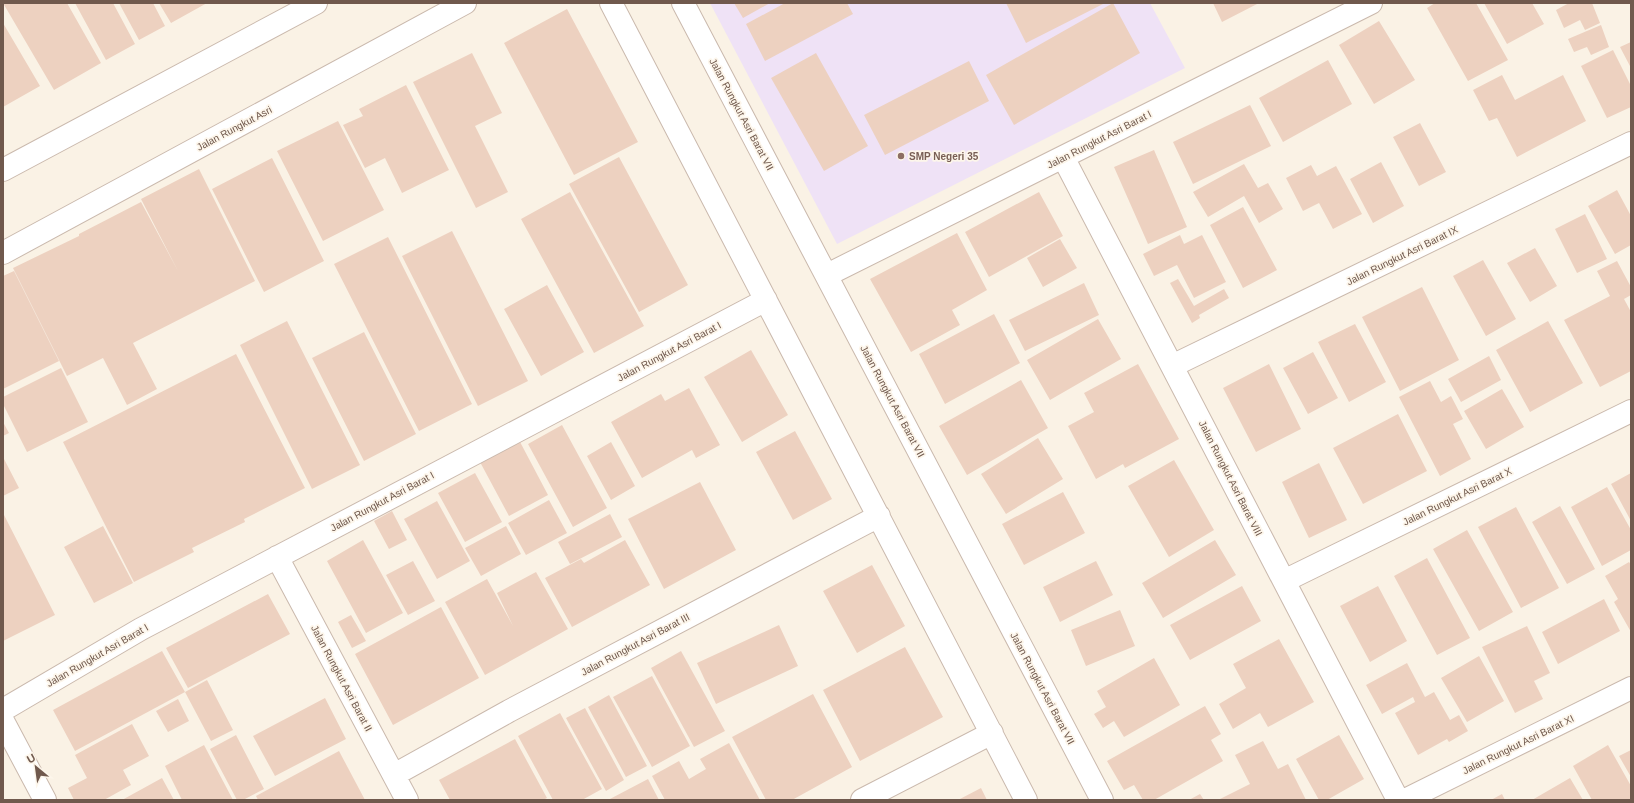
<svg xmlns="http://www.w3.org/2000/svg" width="1634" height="803" viewBox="0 0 1634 803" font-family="Arial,sans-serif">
	<rect width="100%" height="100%" fill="#faf2e5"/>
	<path fill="#efe2f6" d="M710 3H1150L1185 68 837 244Z"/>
	<path fill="#edd1c0" d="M3 3H67L101 63 54 90Z
		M75 3H113L135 44 106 60Z
		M119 3H153L165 26 139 40Z
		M159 3H207L171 23Z
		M734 3H770L743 18Z
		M785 3H847L853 14 765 61 746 24Z
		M1006 3H1105L1026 43Z
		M1113 3 1140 53 1014 125 986 75Z
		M1213 3H1259L1222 22Z
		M1435 3H1476L1508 60 1468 81 1427 8Z
		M1484 3H1532L1544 24 1507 44Z
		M1569 3H1592L1600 23 1585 30 1580 20 1564 28 1556 10Z
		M567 9 638 142 574 175 504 43Z
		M1379 21 1415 80 1374 104 1339 45Z
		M3 23 40 86 3 107Z
		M1601 25 1609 47 1591 55 1587 47 1574 52 1568 39Z
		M1631 42V68L1620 47Z
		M1613 50 1631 86V107L1607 118 1581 66Z
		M472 53 502 113 475 126 508 192 476 208 413 82Z
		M816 53 868 146 824 171 771 78Z
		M1328 60 1352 104 1283 142 1259 98Z
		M969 61 989 101 885 155 864 115Z
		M1502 75 1515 100 1563 75 1586 121 1517 157 1497 118 1489 121 1473 90Z
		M406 85 449 170 402 193 385 158 365 168 343 125 363 116 359 109Z
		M1250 105 1271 146 1193 184 1173 142Z
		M338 121 384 210 323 241 277 151Z
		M1420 123 1446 172 1419 186 1393 137Z
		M1154 150 1187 227 1148 244 1114 167Z
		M619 157 688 285 639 312 569 184Z
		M272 158 324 261 264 292 212 189Z
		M1381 162 1404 206 1373 223 1350 179Z
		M1244 164 1258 188 1268 183 1283 209 1259 223 1244 196 1208 217 1193 192Z
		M1311 165 1317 176 1336 166 1362 214 1333 229 1319 203 1303 211 1286 178Z
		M199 169 255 281 133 343 157 389 127 405 103 358 67 376 13 268 79 236V234L141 202 178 271 141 199Z
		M1617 190 1631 216V245L1615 254 1588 206Z
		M570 192 644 326 594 353 521 219Z
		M1039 192 1063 236 989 277 965 232Z
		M1243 207 1277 270 1243 288 1210 225Z
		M1585 214 1607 259 1577 273 1555 229Z
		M452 231 528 381 478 406 402 256Z
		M957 233 987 290 952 310 960 325 911 352 870 279Z
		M1180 235 1184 244 1202 235 1226 282 1194 298 1177 265 1154 276 1143 254Z
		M388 237 472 404 419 431 334 264Z
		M1060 239 1077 268 1043 287 1027 258Z
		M1535 248 1557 286 1530 302 1507 263Z
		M1483 260 1516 319 1486 336 1453 276Z
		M1617 261 1631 287V295L1624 299 1631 312V371L1600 387 1564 320 1610 296 1597 271Z
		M14 271 59 361 3 389V276Z
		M1178 279 1194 306 1224 289 1229 298 1199 315 1200 318 1192 323 1170 283Z
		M1084 283 1099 315 1025 351 1009 320Z
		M547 285 584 352 541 376 504 309Z
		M1422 287 1459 360 1400 391 1362 317Z
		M994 314 1020 363 945 404 919 354Z
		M1098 319 1121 359 1050 400 1027 360Z
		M287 321 360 465 312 489 240 345Z
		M1548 321 1583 383 1530 412 1496 350Z
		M1355 324 1386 382 1349 402 1318 342Z
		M364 332 416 434 364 461 312 358Z
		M751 350 788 415 742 442 704 377Z
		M1313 352 1338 398 1308 414 1283 368Z
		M236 354 305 488 244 519 245 522 192 548 194 552 134 582 63 442Z
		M1489 356 1501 380 1461 402 1448 379Z
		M1138 364 1179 439 1125 468 1123 464 1096 479 1068 426 1094 412 1084 393Z
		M1269 364 1301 429 1256 452 1223 388Z
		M61 368 88 422 27 452 3 404V397Z
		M1021 380 1048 428 967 475 939 426Z
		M1430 381 1441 402 1451 396 1463 419 1453 424 1471 459 1440 476 1399 397Z
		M689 388 720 445 696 458 692 450 642 478 611 422 661 394 665 401Z
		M1502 389 1524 427 1486 449 1464 411Z
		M1398 414 1427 471 1363 504 1333 448Z
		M3 422 9 433 3 436Z
		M562 425 607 508 573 527 528 444Z
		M795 431 832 499 793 520 756 452Z
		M1038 438 1063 479 1006 514 981 474Z
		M519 440 548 495 509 516 480 462Z
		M611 442 635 486 611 500 587 456Z
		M3 457 19 488 3 496Z
		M1174 460 1214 530 1169 557 1128 486Z
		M1319 463 1347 520 1309 538 1282 482Z
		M475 473 502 522 465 542 438 493Z
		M1631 473V521L1611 484Z
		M700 482 736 550 664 589 628 519Z
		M1607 487 1631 530V550L1602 566 1571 507Z
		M1063 492 1085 533 1024 565 1002 524Z
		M549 500 567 533 526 555 508 523Z
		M437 501 470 561 437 579 404 519Z
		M1560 506 1595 569 1567 584 1532 522Z
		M1516 507 1559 588 1521 608 1478 527Z
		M392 511 407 540 389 549 374 521Z
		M3 513 55 615 3 641Z
		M610 514 622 537 570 564 558 542Z
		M103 526 133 583 94 603 64 547Z
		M506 526 521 554 481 576 465 548Z
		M1467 530 1513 612 1479 631 1433 549Z
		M363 540 403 613 366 633 327 561Z
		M625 540 650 585 572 627 545 578 581 559 584 563Z
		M1215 540 1236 575 1163 618 1142 583Z
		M1427 558 1470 638 1437 655 1394 576Z
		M413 561 435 601 408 615 386 575Z
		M1096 561 1113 595 1060 622 1043 587Z
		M1629 562 1631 565V632L1614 602 1618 599 1605 576Z
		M872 565 905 626 857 653 823 591Z
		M536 572 568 629 485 675 445 602 487 579 513 626 497 593Z
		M1242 586 1261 621 1190 660 1170 625Z
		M1378 586 1407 641 1370 662 1340 606Z
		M268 594 290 634 188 688 166 648Z
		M1604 599 1620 631 1558 664 1542 632Z
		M441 607 479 678 393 725 355 654Z
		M1120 610 1135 646 1086 666 1071 630Z
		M351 615 366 641 352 648 338 622Z
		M779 625 798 666 716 704 697 663Z
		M1527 626 1550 673 1534 681 1543 699 1515 713 1482 647Z
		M1279 639 1314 702 1268 727 1260 713 1233 729 1219 704 1246 688 1233 664Z
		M905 647 943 717 860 761 823 690Z
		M162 651 185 692 207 680 233 730 211 741 185 692 75 751 53 710Z
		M681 651 725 731 694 747 651 668Z
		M1479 656 1504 701 1467 722 1441 678Z
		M1154 658 1180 705 1124 737 1114 721 1103 728 1094 714 1106 707 1097 691Z
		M1407 663 1425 697 1434 692 1450 720 1459 715 1468 731 1449 742 1447 739 1418 755 1395 713 1415 702 1413 697 1382 714 1366 685Z
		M652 676 690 746 652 767 613 697Z
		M813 694 852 767 792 800H766L732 737Z
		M609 695 647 766 626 777 588 707Z
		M325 698 346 739 275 776 253 736Z
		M178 699 189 721 168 732 156 711Z
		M1205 706 1221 734 1211 740 1223 761 1154 800H1143L1134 785 1124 790 1107 761Z
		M585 708 624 780 606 791 566 718Z
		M560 713 602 789 582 800H553L518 736Z
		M132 724 149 756 123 770 131 785 104 800H74L68 788 87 778 75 755Z
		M236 735 264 789 243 800H237L210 749Z
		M1339 735 1364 779 1327 800H1319L1296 759Z
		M515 739 547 798 543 800H450L439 780Z
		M1263 741 1278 769 1288 764 1306 800H1218L1250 784 1235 755Z
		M729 743 760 800H665L652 776 679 761 689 779 706 769 700 759Z
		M204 745 233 800H182L165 766Z
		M1608 745 1631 786V800H1592L1573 766Z
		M1631 750V777L1619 756Z
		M339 751 365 800H258L256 796Z
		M162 778 174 800H122Z
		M1570 778 1583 800H1532Z
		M648 779 659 800H608Z
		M981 788 987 800H958Z
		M1200 794 1204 800H1189Z
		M1502 794 1505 800H1491Z"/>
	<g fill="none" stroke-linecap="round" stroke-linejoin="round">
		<defs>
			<path id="minor" d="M611 3 1026 800
				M683 3 1102 800
				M1063 157 1398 800
				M3 170 316 3
				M3 253 465 3
				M827 275 1371 3
				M1172 366 1631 143
				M277 557 407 800
				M1284 581 1631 411
				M3 710 141 629 766 300
				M3 721 45 800
				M394 775 509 711 879 516
				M862 800 992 733
				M1405 800 1631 688"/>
		</defs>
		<use href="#minor" stroke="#cab9ad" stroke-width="24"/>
		<use href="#minor" stroke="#fff" stroke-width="22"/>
	</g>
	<circle fill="#8d6e63" stroke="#fdf6eb" stroke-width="1.5" cx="901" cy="156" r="4"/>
	<g text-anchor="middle" stroke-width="3.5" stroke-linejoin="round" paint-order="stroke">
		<g font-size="10" fill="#70594d" stroke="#fdf6eb">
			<text transform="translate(742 114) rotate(62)" y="4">Jalan Rungkut Asri Barat VII</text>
			<text transform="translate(234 128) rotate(-28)" y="4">Jalan Rungkut Asri</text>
			<text transform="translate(1099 139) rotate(-27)" y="4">Jalan Rungkut Asri Barat I</text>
			<text transform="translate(1402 255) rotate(-26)" y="4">Jalan Rungkut Asri Barat IX</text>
			<text transform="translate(669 351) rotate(-28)" y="4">Jalan Rungkut Asri Barat I</text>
			<text transform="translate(893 401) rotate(62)" y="4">Jalan Rungkut Asri Barat VII</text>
			<text transform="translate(1231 478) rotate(63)" y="4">Jalan Rungkut Asri Barat VIII</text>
			<text transform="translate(1457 496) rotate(-26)" y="4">Jalan Rungkut Asri Barat X</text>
			<text transform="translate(382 501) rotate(-28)" y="4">Jalan Rungkut Asri Barat I</text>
			<text transform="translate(635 644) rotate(-28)" y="4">Jalan Rungkut Asri Barat III</text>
			<text transform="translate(97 655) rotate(-30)" y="4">Jalan Rungkut Asri Barat I</text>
			<text transform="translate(342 678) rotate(62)" y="4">Jalan Rungkut Asri Barat II</text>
			<text transform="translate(1043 688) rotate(62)" y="4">Jalan Rungkut Asri Barat VII</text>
			<text transform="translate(1518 744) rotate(-26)" y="4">Jalan Rungkut Asri Barat XI</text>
		</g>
		<g font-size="10" font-weight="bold" fill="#785e54" stroke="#fdf6eb" text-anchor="start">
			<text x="909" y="160">SMP Negeri 35</text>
		</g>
	</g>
	<rect width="1634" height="803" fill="none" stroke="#70594d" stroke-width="8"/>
	<g transform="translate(36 767) rotate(331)" stroke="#fdf6eb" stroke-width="3" paint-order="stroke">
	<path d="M0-3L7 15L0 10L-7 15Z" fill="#70594d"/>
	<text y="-6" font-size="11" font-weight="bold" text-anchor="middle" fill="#70594d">U</text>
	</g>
</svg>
